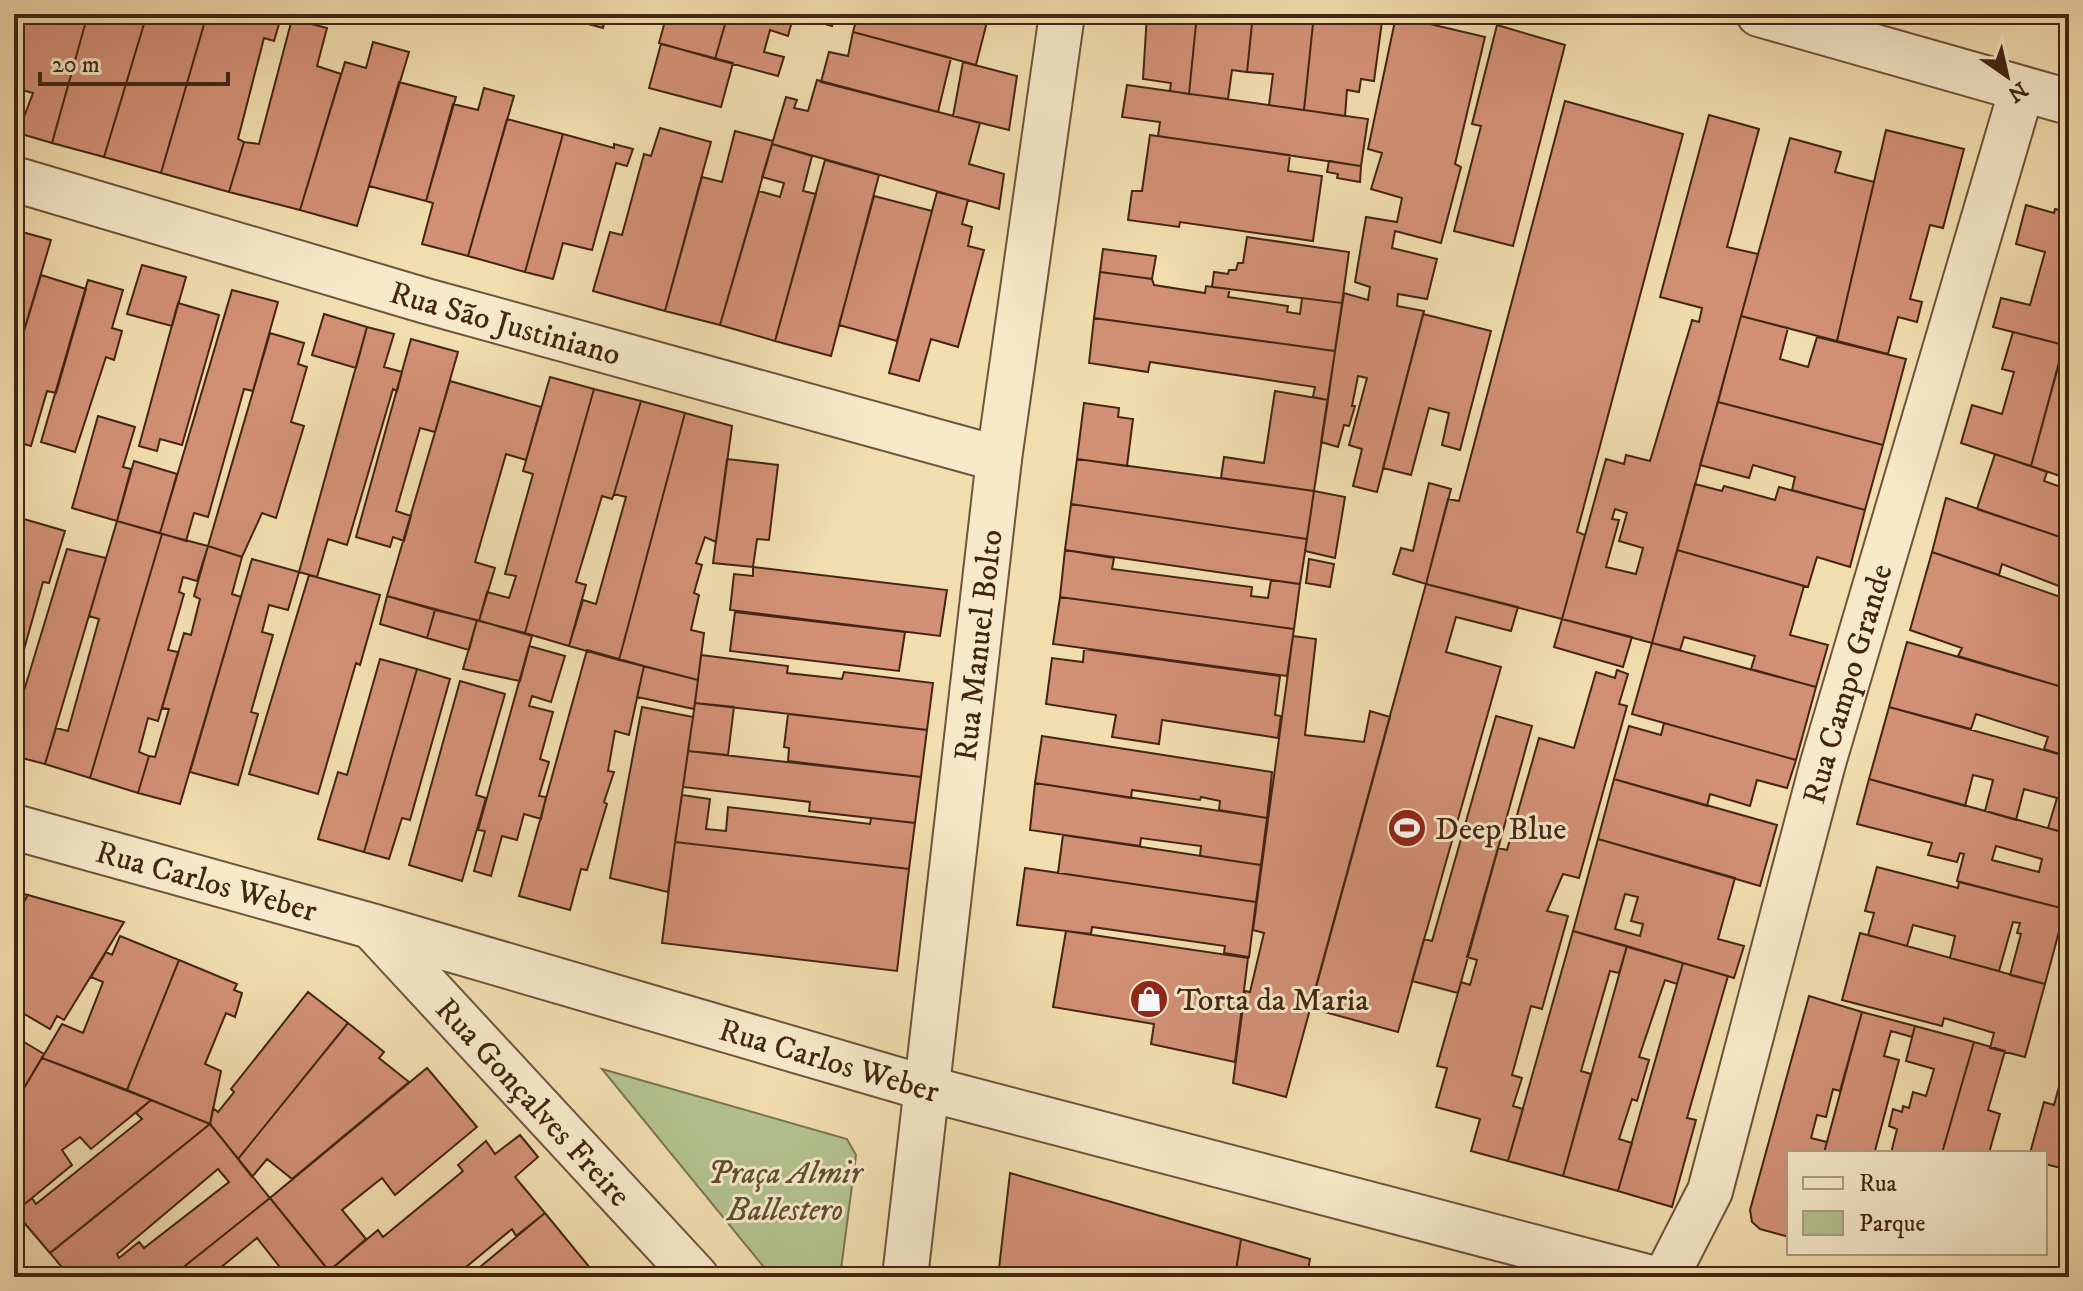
<svg xmlns="http://www.w3.org/2000/svg" width="2083" height="1291" viewBox="0 0 2083 1291" font-family="'IM FELL DW Pica',serif">
	<rect width="100%" height="100%" fill="#f1ddae"/>
	<filter id="stains"><feTurbulence type="fractalNoise" baseFrequency=".0025" numOctaves="4"/><feColorMatrix values="0 0 0 0 .2 0 0 0 0 .09 0 0 0 0 .02 0 0 0 .5 -.17"/></filter>
	<radialGradient id="worn" r=".72"><stop offset=".6" stop-color="#630" stop-opacity="0"/><stop offset="1" stop-color="#630" stop-opacity=".3"/></radialGradient>
	<path fill="#b3c28f" stroke="#7c7451" stroke-width="2" d="M602 1069 847 1139 856 1155 840 1277H772Z"/>
	<path fill="#d29075" stroke="#442513" stroke-width="2" fill-rule="evenodd" d="M14 14H27L14 63Z
		M27 14H88L52 143 18 133 33 93 14 88V63Z
		M88 14H147L104 157 52 143Z
		M147 14H207L161 173 104 157Z
		M207 14H282L274 41 264 38 238 139 244 142 229 192 161 173Z
		M551 14H606L603 28Z
		M667 14 690 17 691 14H728L715 59 659 43Z
		M728 14H794L788 36 770 30 764 52 784 57 778 76 715 59Z
		M808 14H835L832 26 807 19Z
		M858 14H989L976 65 853 32Z
		M1147 14H1197L1189 94 1170 91 1171 83 1143 79Z
		M1197 14H1253L1247 72 1232 70 1228 99 1189 94Z
		M1253 14H1314L1304 110 1269 105 1273 74 1247 72Z
		M1314 14H1383L1374 81 1361 79 1359 92 1347 90 1345 116 1304 110Z
		M1396 16 1485 37 1455 164 1461 167 1441 243 1395 231 1392 248 1437 259 1427 299 1398 294 1397 306 1424 311 1377 492 1353 486 1362 449 1349 445 1367 378 1358 376 1352 406H1355L1349 426 1344 425 1338 447 1321 442 1344 293 1368 300 1370 287 1355 282 1366 217 1397 222 1402 198 1371 189 1382 153 1368 149Z
		M292 19 327 28 317 66 341 74 300 210 229 192 244 142 259 144Z
		M1497 25 1565 45 1513 246 1454 231 1481 126 1472 124Z
		M853 32 951 58 938 112 821 82 829 52 848 56Z
		M373 42 409 52 357 226 300 210 345 62 366 68Z
		M661 44 733 63 721 107 649 88Z
		M963 62 1017 76 1009 130 953 116Z
		M817 80 980 123 969 164 1004 174 999 209 772 144 786 97 797 100 794 108 808 111Z
		M399 82 456 97 426 201 369 186Z
		M1127 85 1368 119 1361 166 1158 136 1160 122 1122 117Z
		M484 88 514 96 468 256 422 244 433 203 426 201 453 104 478 110Z
		M1565 101 1683 134 1577 532 1585 535 1562 619 1426 584 1448 499 1459 501Z
		M1709 115 1759 129 1727 247 1758 254 1652 643 1562 619 1606 459 1624 464 1626 455 1650 461 1691 324 1692 320 1699 322 1702 308 1660 297ZM1615 509 1627 513 1619 541 1643 548 1636 574 1606 567 1619 520 1612 519Z
		M507 119 563 134 525 272 468 256Z
		M660 128 711 142 665 311 593 291 610 232 622 235 644 154 651 156Z
		M1886 130 1964 149 1943 228 1930 225 1910 299 1922 302 1917 322 1898 317 1888 354 1837 341Z
		M735 131 773 141 720 325 665 311 702 177 722 182Z
		M563 134 614 148V144L633 149 627 166 616 163 592 250 563 243 553 279 525 272Z
		M1150 135 1290 155 1288 171 1322 176 1313 241 1180 222 1179 227 1128 220 1132 191H1142Z
		M1790 138 1841 152 1835 172 1874 182 1837 341 1741 316Z
		M772 144 812 156 803 191 816 194 775 341 720 325 759 191 780 197 784 183 762 177Z
		M825 160 879 175 831 356 775 341Z
		M1329 161 1361 166 1360 182 1337 178 1338 174 1327 172Z
		M937 192 968 200 962 224 972 227 968 246 984 250 958 347 931 339 919 381 889 373Z
		M874 196 932 211 897 341 839 325Z
		M2026 205 2054 213 2055 209 2069 212V325L2064 345 1993 327 2001 298 2030 305 2045 252 2016 244Z
		M15 230 51 240 14 364V232Z
		M1247 237 1349 252 1342 303 1212 287 1214 272 1228 274 1229 270H1236L1238 263H1243Z
		M1103 249 1156 256 1152 279 1100 272Z
		M142 265 186 277 172 326 127 314Z
		M1100 272 1152 279 1154 285 1205 293 1206 286 1230 289 1228 297 1288 306 1287 312 1300 314 1302 298 1342 303 1335 351 1094 318Z
		M41 275 86 289 56 393 47 391 31 446 14 441V364Z
		M88 280 123 290 112 328 122 331 114 360 106 357 75 452 41 442Z
		M232 290 278 302 253 391 244 389 208 517 194 513 186 541 160 533Z
		M178 303 219 315 182 445 160 439 157 451 139 446Z
		M324 314 367 327 356 368 312 355Z
		M1423 314 1491 331 1460 450 1442 445 1449 413 1429 408 1411 475 1383 468Z
		M1741 316 1788 328 1780 359 1808 367 1817 337 1906 359 1883 445 1718 402Z
		M1094 318 1335 351 1328 400 1313 397 1315 387 1150 362 1148 372 1089 363Z
		M2069 325V479L2031 466Z
		M367 327 394 334 384 367 402 372 397 391 393 389 347 545 328 539 317 577 299 572Z
		M2013 332 2064 345 2031 466 1961 443 1972 405 2002 414 2014 372 2002 369Z
		M270 333 304 343 298 364 307 367 291 422 304 426 276 518 262 513 242 557 208 546Z
		M411 339 458 352 435 432 420 428 396 511 411 516 404 541 393 537 390 547 356 537Z
		M550 377 594 389 525 633 479 621 487 592 509 598 516 576 505 574 533 474 523 471Z
		M450 381 541 407 526 460 506 454 475 562 495 568 479 621 387 596Z
		M594 389 641 401 614 494 612 499 602 496 576 582 586 585 569 646 525 633Z
		M1275 391 1328 400 1314 491 1221 478 1224 457 1264 463Z
		M641 401 685 413 619 660 569 646 583 600 596 604 626 497 614 494Z
		M1718 402 1883 445 1865 510 1792 490 1795 477 1753 465 1749 478 1700 465Z
		M1084 403 1119 408 1118 417 1133 419 1127 466 1077 459Z
		M685 413 732 426 716 542 705 537 696 563 702 565 694 593 699 595 691 630 704 633 698 680 619 660Z
		M98 416 135 427 123 467 131 469 117 521 72 508Z
		M1995 454 2047 472 2044 481 2069 490V540L1977 509Z
		M727 459 778 465 769 540 757 539 753 567 713 563Z
		M1077 459 1314 491 1307 539 1071 504Z
		M134 461 177 474 160 533 117 521Z
		M1429 483 1451 489 1426 584 1393 574 1401 548 1413 551Z
		M1695 484 1722 491 1724 486 1775 500 1779 487 1865 510 1850 567 1817 557 1808 587 1677 550Z
		M1314 491 1345 497 1335 558 1305 551Z
		M14 492 24 495 14 529Z
		M1946 498 2069 540V590L2002 564 1999 575 1932 552Z
		M1071 504 1307 539 1300 584 1065 550Z
		M17 517 65 531 49 583 43 582 14 685V529Z
		M117 521 162 534 90 778 45 764 56 728 68 731 99 619 89 616Z
		M162 534 208 546 197 581 183 577 179 592 184 594 168 650 178 652 158 721 148 718 139 752 149 756 138 793 90 778Z
		M208 546 242 557 232 594 241 597 180 804 138 793 149 756 155 757 169 709 162 708 184 633 191 635 200 599 194 596Z
		M67 549 106 558 45 764 14 756 24 719 16 717Z
		M1065 550 1114 558 1112 569 1252 587 1251 596 1268 598 1271 580 1300 584 1294 629 1060 597Z
		M1677 550 1804 586 1790 635 1828 645 1816 687 1751 669 1755 656 1684 637 1680 650 1652 643Z
		M1932 552 2069 600V689L1958 656 1962 648 1910 630Z
		M252 559 299 572 288 610 269 605 262 632 273 635 251 712 258 714 238 785 190 772Z
		M1309 559 1334 564 1330 587 1306 583Z
		M753 567 947 590 940 636 730 610 734 574 753 576Z
		M309 575 380 595 360 665 356 663 318 794 249 774Z
		M1426 584 1518 607 1511 631 1456 617 1446 652 1501 667 1398 1032 1310 1008Z
		M387 596 435 610 427 638 380 624Z
		M1060 597 1294 629 1287 676 1053 644Z
		M435 610 477 620 469 650 427 638Z
		M735 612 905 632 899 671 730 651Z
		M1562 619 1632 637 1623 667 1554 647Z
		M477 620 532 636 520 681 463 669Z
		M1293 636 1316 639 1305 735 1364 742 1370 711 1390 717 1286 1097 1233 1083 1245 991 1250 992 1264 933 1253 930Z
		M1907 642 2069 689V757L2044 749 2048 737 1976 714 1971 729 1889 707Z
		M1652 643 1816 687 1796 760 1632 714Z
		M529 646 565 656 551 702 532 696 529 706 553 712 540 759 549 762 539 796 546 797 541 819 524 814 517 840 502 836 491 876 474 871 485 831 478 830Z
		M1084 649 1280 676 1275 715 1281 716 1278 738 1162 720 1159 744 1112 737 1116 715 1046 704 1052 658 1083 662Z
		M587 650 644 666 629 735 615 731 608 771 614 772 604 802 607 804 587 870 581 869 570 910 519 896Z
		M701 655 788 666 787 673 842 679 844 672 933 683 927 730 695 703Z
		M380 659 417 669 364 852 318 839 338 772 347 775Z
		M644 666 698 680 694 709 637 697Z
		M417 669 450 679 410 820 402 818 389 859 364 852Z
		M1617 670 1628 674 1619 704 1627 706 1579 878 1563 874 1547 911 1568 916 1542 1009 1531 1006 1512 1075 1522 1078 1513 1106 1523 1109 1508 1161 1471 1151 1480 1119 1436 1107 1447 1068 1437 1066 1461 982 1470 985 1477 960 1467 957 1498 848 1507 850 1539 738 1574 748 1596 672 1615 678Z
		M460 681 505 694 476 795 486 798 462 881 409 865Z
		M695 703 734 707 728 755 688 751Z
		M642 707 693 717 668 892 610 878Z
		M1889 707 2069 757V834L2048 828 2057 798 2024 789 2016 820 1985 811 1993 780 1973 775 1965 806 1869 779Z
		M788 714 927 730 921 777 788 761 789 748 784 747Z
		M1496 716 1532 726 1458 993 1412 981 1424 939 1432 941Z
		M1664 723 1796 760 1787 788 1757 780 1750 806 1710 794 1707 806 1614 779 1629 726 1661 735Z
		M1042 736 1272 772 1267 818 1219 810 1220 801 1201 797 1200 800 1132 790 1131 798 1035 783Z
		M688 751 921 777 915 823 809 811 810 802 683 787Z
		M1614 779 1777 825 1760 886 1598 839Z
		M1869 779 2069 834V893L2065 909 1957 881 1964 854 1960 853 1957 862 1928 855 1932 843 1857 824ZM1996 846 2042 859 2039 872 1992 860Z
		M1035 783 1267 818 1261 865 1200 856 1201 846 1141 838 1140 846 1030 830Z
		M682 795 710 799 706 829 726 831 728 807 870 824 871 818 915 823 909 869 675 842Z
		M1063 835 1261 865 1256 902 1058 873Z
		M1598 839 1735 878 1718 939 1744 946 1734 978 1573 931ZM1625 894 1638 897 1631 921 1643 924 1640 936 1615 929Z
		M675 842 909 869 897 971 662 943Z
		M1877 867 1958 888 1959 882 2065 909 2045 984 2010 975 2021 934 2017 933 2020 923 2013 922 1999 971 1950 958 1955 936 1913 925 1907 946 1868 935 1874 913 1865 911Z
		M1025 868 1256 902 1249 957 1224 953 1225 946 1092 927 1091 934 1017 925Z
		M14 892 28 895 14 919Z
		M28 895 124 922 64 1020 57 1016 50 1029 14 1008V919Z
		M1066 931 1248 958 1235 1062 1151 1044 1154 1024 1053 1007Z
		M1573 931 1627 946 1619 973 1610 971 1581 1071 1591 1074 1563 1176 1508 1161Z
		M1860 933 2045 984 2025 1057 1990 1048 1994 1033 1944 1018 1942 1026 1842 1000Z
		M120 936 179 960 127 1090 42 1058 62 1024 83 1033 103 982 91 977 106 952 112 955Z
		M1627 946 1683 963 1677 984 1665 980 1639 1057 1649 1060 1637 1101 1632 1099 1619 1139 1632 1143 1618 1191 1563 1176Z
		M179 960 237 984 234 990 242 993 235 1017 226 1013 205 1064 221 1071 210 1124 127 1090Z
		M1683 963 1728 976 1687 1118 1696 1120 1672 1207 1618 1191Z
		M308 992 348 1023 238 1159 210 1124 213 1108 218 1112 234 1092 231 1089Z
		M1809 996 1862 1012 1840 1091 1833 1089 1826 1117 1817 1115 1811 1138 1827 1142 1824 1153H1789V1237L1760 1229 1752 1222 1750 1210Z
		M2069 1004V1043L2060 1041Z
		M1862 1012 1915 1026 1912 1037 1891 1031 1884 1056 1899 1060 1875 1151 1880 1153H1824Z
		M348 1023 384 1052 379 1058 409 1082 292 1179 267 1159 252 1177 238 1159Z
		M1915 1026 1974 1042 1942 1153H1891L1897 1129 1889 1126 1893 1109 1902 1112 1903 1106 1909 1108 1913 1092 1926 1096 1934 1069 1906 1061Z
		M14 1036 44 1054 14 1105Z
		M1974 1042 2005 1051 1988 1110 2000 1114 1989 1153H1942Z
		M2069 1050V1183L2065 1169 2045 1164V1153H2030L2044 1102 2054 1105Z
		M42 1058 151 1100 91 1149 80 1137 62 1150 72 1165 15 1212 14 1105Z
		M427 1068 477 1127 395 1195 382 1178 342 1210 366 1239 329 1271 270 1198Z
		M151 1100 210 1124 50 1253 15 1212 32 1198 36 1204 142 1119 136 1113Z
		M210 1124 270 1198 171 1277H70L50 1253ZM218 1169 229 1182 144 1248 139 1242 119 1258 117 1254Z
		M520 1135 538 1157 515 1177 545 1213 516 1236 512 1229 454 1277H407L402 1272 396 1277H333L329 1271 378 1230 383 1237 463 1171 458 1165 486 1141 495 1154Z
		M1010 1173 1241 1239 1235 1277H998Z
		M270 1198 329 1271 322 1277H265L279 1266 257 1238 209 1277H171Z
		M545 1213 595 1274 592 1277H468Z
		M1241 1239 1310 1259 1307 1277H1235Z"/>
	<g fill="none" stroke-linecap="round" stroke-linejoin="round">
		<defs>
			<g id="street">
				<path d="M1759 14 2069 102"/>
				<path id="s1" d="M14 179 426 301 999 459"/>
				<path id="s2" d="M14 827 371 926 929 1089 1647 1277"/>
				<path id="s3" d="M372 927 696 1277"/>
				<path id="s4" d="M905 1277 999 459 1062 14"/>
				<path id="s5" d="M1666 1277 1710 1191 1823 763 2022 89"/>
			</g>
		</defs>
		<use href="#street" stroke="#6f533a" stroke-width="48"/>
		<use href="#street" stroke="#f6e9ca" stroke-width="44"/>
	</g>
	<defs>
		<symbol id="stadium-disc" viewBox="-11 -11 22 22"><circle r="9.5" fill="#8f2418" stroke="#f6e9ca"/><path d="M0-5a6.5 5 0 1 0 0 10a6.5 5 0 1 0 0-10ZM-3.5-1.8h7v3.6h-7Z" fill="#fff"/></symbol>
		<symbol id="shop-disc" viewBox="-11 -11 22 22"><circle r="9.5" fill="#8f2418" stroke="#f6e9ca"/><path d="M-5-2.5h2.3a2.7 3.5 0 0 1 5.4 0H5L5.5 6h-11ZM-1.5-2.5h3a1.5 2.3 0 0 0-3 0Z" fill="#fff"/></symbol>
	</defs>
	<g fill-rule="evenodd">
		<use href="#stadium-disc" x="1385" y="806" width="44" height="44"/>
		<use href="#shop-disc" x="1127" y="977" width="44" height="44"/>
	</g>
	<g text-anchor="middle" stroke-width="6" stroke-linejoin="round" paint-order="stroke">
		<g font-size="32" fill="#442513" stroke="#f6e9ca">
			<text dy="11" stroke="none"><textPath href="#s1" startOffset="512">Rua São Justiniano</textPath></text>
			<text dy="11" stroke="none"><textPath href="#s4" startOffset="636">Rua Manuel Bolto</textPath></text>
			<text dy="11" stroke="none"><textPath href="#s5" startOffset="622">Rua Campo Grande</textPath></text>
			<text dy="11" stroke="none"><textPath href="#s2" startOffset="200">Rua Carlos Weber</textPath></text>
			<text dy="11" stroke="none"><textPath href="#s2" startOffset="848">Rua Carlos Weber</textPath></text>
			<text dy="11" stroke="none"><textPath href="#s3" startOffset="238">Rua Gonçalves Freire</textPath></text>
		</g>
		<g font-size="32" fill="#442513" stroke="#f6e9ca" text-anchor="start">
			<text x="1435" y="839">Deep Blue</text>
			<text x="1177" y="1010">Torta da Maria</text>
		</g>
		<g font-size="32" font-style="italic" fill="#604c32" stroke="#f6e9ca">
			<text x="785" y="1183">Praça Almir<tspan x="785" dy="37">Ballestero</tspan></text>
		</g>
	</g>
	<rect width="2083" height="1291" fill="none" stroke="#f1ddae" stroke-width="48"/>
	<rect x="16" y="16" width="2051" height="1259" fill="none" stroke="#442513" stroke-width="4"/>
	<rect x="24" y="24" width="2035" height="1243" fill="none" stroke="#442513" stroke-width="2"/>
	<rect x="1787" y="1151" width="260" height="104" fill="#f6e9ca" stroke="#af9b81" stroke-width="2"/>
	<rect x="1803" y="1177" width="40" height="12" fill="#f6e9ca" stroke="#af9b81" stroke-width="2"/>
	<text x="1859" y="1191" font-size="24" fill="#442513">Rua</text>
	<rect x="1803" y="1211" width="40" height="24" fill="#b3c28f" stroke="#af9b81" stroke-width="2"/>
	<text x="1859" y="1231" font-size="24" fill="#442513">Parque</text>
	<g transform="translate(2007 76) rotate(146)" stroke="#f6e9ca" stroke-width="6" paint-order="stroke">
	<path d="M0-6L14 30L0 20L-14 30Z" fill="#442513"/>
	<text y="-12" font-size="22" font-weight="bold" text-anchor="middle" fill="#442513">N</text>
	</g>
	<path d="M40 72v12h188v-12" fill="none" stroke="#442513" stroke-width="4"/>
	<text x="52" y="72" font-size="24" fill="#442513" stroke="#f6e9ca" stroke-width="6" paint-order="stroke">20 m</text>
	<rect width="100%" height="100%" filter="url(#stains)"/>
	<rect width="100%" height="100%" fill="url(#worn)"/>
</svg>
